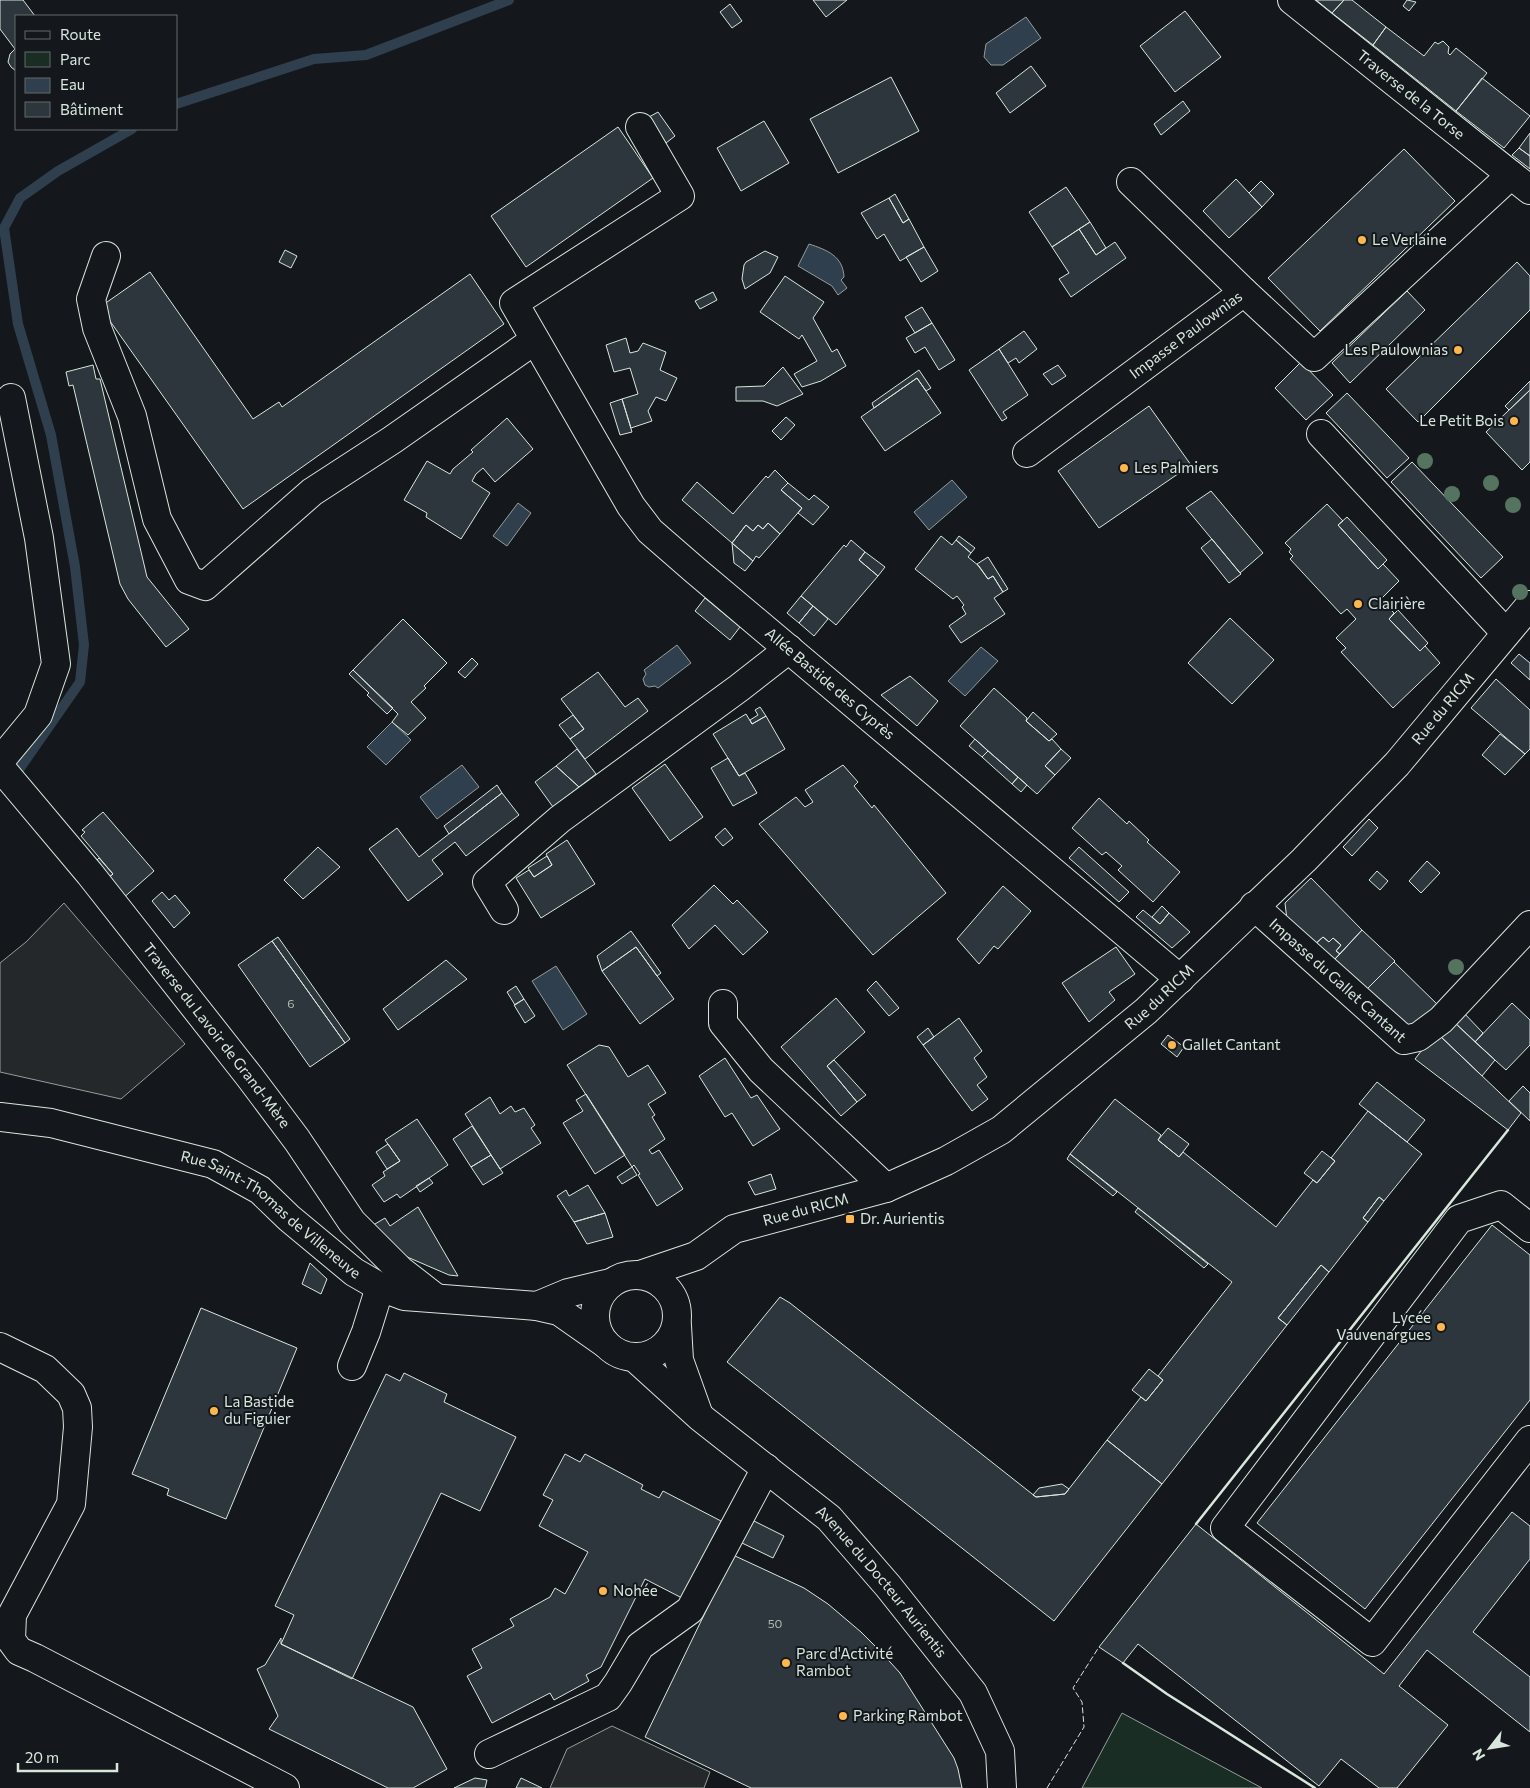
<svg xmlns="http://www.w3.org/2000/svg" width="1530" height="1788" viewBox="0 0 1530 1788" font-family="Commissioner,sans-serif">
	<rect width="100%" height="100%" fill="#14181c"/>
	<path fill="#1a2d24" stroke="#939e99" d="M1122 1713 1262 1788H1082Z"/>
	<path fill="#24282b" stroke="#939e99" d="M64 903 185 1044 121 1099 0 1072V963L26 942Z
		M612 1726 710 1772 704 1788H550L567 1749Z"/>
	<path fill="#2f3f4d" stroke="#939e99" d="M1026 17 1041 38 1003 65H991L984 57 986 44Z
		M809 244C827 250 843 256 844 277L841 280 847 288 838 295 832 286 798 266Z
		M952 480 967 497 929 530 914 512Z
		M518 503 531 513 507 546 493 536Z
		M677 645 691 663 658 688 655 686 649 687 645 685 643 679 646 674 644 670Z
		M981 647 998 661 965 696 948 681Z
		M392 722 411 740 386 765 367 747Z
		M462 765 479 787 437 819 420 797Z
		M556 966 587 1014 563 1030 532 981Z"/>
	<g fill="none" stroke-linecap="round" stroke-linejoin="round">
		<path stroke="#2f3f4d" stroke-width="10" d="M176 104 314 59 366 55 509 0
			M10 778 18 771 80 682 84 645 75 567 51 435 18 324 4 228 20 198 58 171 132 129"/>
	</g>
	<path fill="#2c363c" stroke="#d8e6dc" d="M0 0H23L35 16H16V71L11 67 8 62 10 54 15 49 0 29Z
		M813 0H847L826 17Z
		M1316 0H1344L1332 13Z
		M1344 0H1352L1386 27 1373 45 1332 13Z
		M1407 0 1416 2 1409 11 1403 6Z
		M730 4 742 21 732 28 720 12Z
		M1185 11 1221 57 1175 92 1140 46Z
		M1386 27 1424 56 1435 42 1438 44 1443 41 1449 47 1448 53 1450 55 1456 48 1487 73 1456 111 1373 45Z
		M1031 66 1046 86 1010 113 996 93Z
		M891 77 919 131 838 173 810 119Z
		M1482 78 1530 116 1504 148 1456 111Z
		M1183 101 1190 111 1161 135 1154 124Z
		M658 112 675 136 666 143 649 117Z
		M764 121 789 163 741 191 717 148Z
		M618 127 653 178 526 267 491 216Z
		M1530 133V156L1519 148Z
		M1519 148 1530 156V169L1512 155Z
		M1404 149 1455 201 1320 331 1268 278Z
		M1236 179 1262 207 1229 238 1203 211Z
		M1261 181 1274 194 1262 207 1249 193Z
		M1066 187 1090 222 1052 247 1029 212Z
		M895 194 909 219 903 223 889 198Z
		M889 198 903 223 909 219 924 247 900 261 884 234 877 239 861 213Z
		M1090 222 1106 248 1096 255 1079 229Z
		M1079 229 1096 255 1115 242 1126 258 1071 297 1059 279 1069 273 1052 247Z
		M924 247 938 271 921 282 906 257Z
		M285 250 297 256 291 268 279 262Z
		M765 251 778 257 770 273 745 289 742 279 744 265 746 262Z
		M1517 262 1530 276V310L1418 422 1386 389Z
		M150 272 253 419 279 402 282 407 470 274 504 324 243 509 100 307Z
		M785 276 824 302 813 318 832 352 837 349 846 366 821 381 802 387 794 374 817 361 802 335 799 339 760 312Z
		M1407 291 1425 310 1350 383 1332 363Z
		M713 292 717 300 700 309 695 301Z
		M922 307 932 323 915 333 905 317Z
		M932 323 955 360 939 370 925 347 915 353 906 338Z
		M1024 331 1037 349 1019 363 1016 358 1008 363 999 349Z
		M626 338 630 353 638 351 643 343 666 352 660 370 677 378 666 401 656 397 648 411 652 421 631 428 622 399 638 394 630 368 614 372 606 345Z
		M999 349 1028 395 1003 412 1007 418 1002 421 969 370Z
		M1301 362 1333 395 1306 420 1275 388Z
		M93 365 96 379H100L147 577 189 629 166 647 128 599 120 584 73 385 69 386 66 372Z
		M1058 365 1066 376 1052 385 1043 374Z
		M783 367 803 394 777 406 763 401H736V387L764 386Z
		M919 370 931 388 926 391 917 378 874 408 872 403Z
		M917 378 941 413 885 451 861 417Z
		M1530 381V390L1509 410 1505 406Z
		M1530 390V462L1522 470 1486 432Z
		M1347 393 1409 458 1387 478 1326 413Z
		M622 399 632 432 620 435 610 403Z
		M1149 406 1191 465 1099 528 1058 471Z
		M786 417 795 425 781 440 772 431Z
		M507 418 533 449 495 482 483 468 476 474 472 481 490 493 461 539 426 517 427 513 404 500 427 461 450 474 453 469 473 452 471 450Z
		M1412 462 1503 557 1481 578 1391 482Z
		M775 470 788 483 781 490 802 508 780 534 768 523 763 529 758 525 753 531 746 525 732 543 682 500 697 482 733 514 766 476 768 478Z
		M788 483 809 500 814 495 829 507 813 525 798 513 802 508 781 490Z
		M1211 491 1263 553 1240 573 1186 508Z
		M1327 504 1343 521 1338 525 1378 569 1383 564 1399 581 1381 599 1394 613 1389 619 1420 651 1425 646 1440 663 1393 708 1341 652 1346 648 1336 638 1356 619 1347 609 1341 614 1290 559 1293 556 1289 552 1291 549 1285 543Z
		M1347 517 1387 560 1378 569 1338 525Z
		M768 523 780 534 759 558 756 556 753 561 732 543 746 525 753 531 758 525 763 529Z
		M941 536 952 545 956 540 971 553 968 557 979 566 988 579 993 576 1003 592 994 598 1005 614 961 643 949 626 966 614 962 607 964 605 957 596 953 599 915 569Z
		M959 536 975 548 971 553 956 540Z
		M1212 539 1241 574 1229 583 1201 548Z
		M851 540 865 552 859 560 878 576 836 625 801 596 844 545 846 547Z
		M732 543 753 561 745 571 734 563Z
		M865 552 885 567 878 576 859 560Z
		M988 557 1008 589 1003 592 993 576 988 579 977 564Z
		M801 596 813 606 799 623 787 613Z
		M705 598 740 627 730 640 695 611Z
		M813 606 828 619 814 636 799 623Z
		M1398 610 1428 643 1420 651 1389 619Z
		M1230 618 1274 660 1232 704 1188 663Z
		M403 619 447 663 424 686 426 688 411 702 426 718 408 735 392 722 398 714 353 670Z
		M1519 654 1530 663V680L1511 663Z
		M472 658 478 664 465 678 458 672Z
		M353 670 393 708 387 714 367 695 369 693 349 674Z
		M598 672 625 707 638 698 648 711 585 759 570 739 584 729 561 699Z
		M910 676 938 701 917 726 881 695Z
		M1496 679 1530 710V749L1525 754 1471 708Z
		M994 688 1027 718 1026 721 1049 741 1052 739 1061 749 1045 766 1055 775 1037 794 960 726Z
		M760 707 766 716 752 724 750 720 758 715 755 710Z
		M1033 712 1057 734 1049 741 1026 721Z
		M746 714 752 724 766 716 785 749 739 776 713 734Z
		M573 715 584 729 570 739 559 725Z
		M1500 734 1525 754 1505 775 1482 755Z
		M975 739 988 751 982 757 969 746Z
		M577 749 596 774 579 787 556 766Z
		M1061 749 1071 758 1055 775 1045 766Z
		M988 751 1018 777 1012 784 982 757Z
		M728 758 739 776 745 773 757 793 733 806 711 768Z
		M665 764 703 817 670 841 632 788Z
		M843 765 858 782 854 786 872 808 874 805 946 893 873 955 759 824 796 797 805 807 813 802 805 790Z
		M556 766 579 787 553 807 535 782Z
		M1018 777 1027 785 1021 792 1012 784Z
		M497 785 502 793 449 834 444 826Z
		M502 793 519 815 466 856 455 842 432 860 443 874 408 901 369 849 397 828 419 857Z
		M1099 798 1127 824 1129 821 1149 840 1147 842 1180 872 1153 902 1118 870 1122 866 1106 852 1102 855 1072 828Z
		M103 812 154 871 121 900 105 881 113 874 81 836 85 832 82 830Z
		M1369 819 1378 828 1352 856 1343 847Z
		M725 828 733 838 723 846 715 837Z
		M567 840 595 884 541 918 516 878 529 870 534 877 552 865 546 854Z
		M318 847 340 867 303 899 284 880Z
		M1079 847 1129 892 1119 902 1069 858Z
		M547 856 552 865 534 877 528 868Z
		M99 858 113 874 108 878 95 862Z
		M1427 861 1440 873 1421 893 1409 881Z
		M1377 871 1388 881 1380 890 1369 880Z
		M1311 878 1362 930 1340 954 1336 951 1341 945 1333 938 1329 942 1323 937 1313 946 1287 920 1285 903Z
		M714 885 733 904 737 900 768 932 743 955 715 925 689 949 672 925Z
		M1003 886 1031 911 998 949 994 946 979 964 957 939Z
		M162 892 169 900 175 895 190 913 174 928 152 901Z
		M1162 906 1169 913 1160 924 1152 917Z
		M1143 910 1160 924 1169 913 1190 932 1172 948 1136 917Z
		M1362 930 1395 961 1365 991 1332 962Z
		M631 931 661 973 657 976 636 947 602 971 597 956Z
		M278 937 350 1039 345 1043 272 941Z
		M1323 937 1329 942 1333 938 1341 945 1336 951 1340 954 1332 962 1313 946Z
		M272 941 345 1043 310 1067 238 965Z
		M636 947 674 999 640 1024 602 971Z
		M1116 947 1135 974 1109 992 1115 1000 1089 1022 1062 983Z
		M446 960 467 979 398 1030 383 1009Z
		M1394 962 1440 1007 1410 1028 1365 991Z
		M876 981 899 1008 889 1016 867 990Z
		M516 986 524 999 515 1005 507 992Z
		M836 998 865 1032 827 1066 857 1102 841 1116 781 1047Z
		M524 999 535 1016 525 1023 514 1005Z
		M1512 1003 1530 1020V1045L1506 1070 1475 1042Z
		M1463 1012 1483 1033 1475 1042 1454 1022Z
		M959 1018 982 1051 974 1058 987 1077 977 1085 988 1099 972 1111 923 1045Z
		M1454 1022 1495 1060 1482 1076 1441 1037Z
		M928 1028 934 1037 923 1045 917 1037Z
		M1436 1032 1521 1113 1508 1130 1415 1059Z
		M1168 1035 1184 1047 1177 1057 1161 1044Z
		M599 1045 609 1047 628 1077 648 1065 666 1093 648 1104 655 1115 652 1117 665 1139 649 1150 652 1154 659 1150 683 1189 657 1206 638 1175 640 1174 634 1165 632 1167 567 1065Z
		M725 1058 751 1098 757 1095 780 1129 753 1146 732 1113 725 1117 699 1076Z
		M834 1060 866 1095 857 1102 827 1066Z
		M1377 1082 1425 1120 1407 1142 1359 1104Z
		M1523 1086 1530 1093V1121L1509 1101Z
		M586 1094 625 1155 595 1174 563 1123 583 1111 576 1100Z
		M490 1097 500 1114 511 1106 515 1112 524 1108 535 1125 531 1128 541 1143 500 1169 465 1114Z
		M1115 1099 1161 1135 1158 1140 1179 1157 1183 1152 1276 1227 1313 1180 1317 1183 1335 1161 1331 1158 1368 1111 1422 1154 1384 1201 1379 1197 1363 1218 1368 1222 1329 1272 1321 1265 1278 1318 1287 1325 1162 1484 1107 1440 1141 1397 1146 1401 1163 1380 1158 1376 1232 1282 1070 1154Z
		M417 1119 448 1165 400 1198 397 1194 384 1202 372 1185 385 1176 383 1172 400 1161 385 1140Z
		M472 1126 491 1155 471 1167 453 1139Z
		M1168 1128 1189 1144 1179 1157 1158 1140Z
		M388 1144 400 1161 387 1169 376 1152Z
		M1322 1151 1335 1161 1317 1183 1304 1173Z
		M1070 1154 1117 1192 1113 1196 1067 1159Z
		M491 1155 503 1173 483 1185 471 1167Z
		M632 1167 637 1175 622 1184 617 1177Z
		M771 1174 776 1189 755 1195 748 1182Z
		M429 1178 433 1183 420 1192 416 1186Z
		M588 1185 605 1213 574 1222 557 1196 566 1190 569 1196Z
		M1379 1197 1384 1201 1368 1222 1363 1218Z
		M418 1207 458 1276 449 1275 398 1253 370 1227 385 1218 390 1226Z
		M1138 1208 1208 1264 1204 1268 1135 1212Z
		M605 1213 613 1237 587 1244 574 1222Z
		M1492 1225 1530 1255V1400L1365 1609 1257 1523Z
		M310 1263 327 1279 321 1294 302 1284Z
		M1321 1265 1329 1272 1287 1325 1278 1318Z
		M780 1297 790 1303 1036 1497 1065 1494 1107 1440 1162 1484 1054 1621 727 1362Z
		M201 1308 297 1348 226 1519 167 1495 169 1489 132 1474Z
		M1149 1369 1163 1380 1146 1401 1132 1390Z
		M404 1373 447 1394 444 1402 516 1437 480 1511 441 1493 352 1679 281 1644 294 1615 275 1606 386 1374 400 1381Z
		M565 1454 580 1462 585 1454 643 1485 641 1489 659 1498 663 1491 721 1521 682 1598 645 1579 601 1667 586 1675 589 1681 554 1700 550 1693 492 1723 467 1676 482 1668 472 1649 514 1626 510 1619 550 1597 555 1588 565 1594 588 1552 539 1526 553 1500 543 1495Z
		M1062 1484 1069 1489 1065 1494 1036 1497 1033 1495 1039 1488Z
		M1512 1512 1530 1526V1559L1473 1632 1530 1677V1732L1427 1650 1399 1686 1448 1725 1397 1788H1379L1341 1759 1319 1786 1138 1644 1123 1663 1099 1647 1196 1524 1384 1674Z
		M750 1519 784 1536 773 1558 740 1542Z
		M733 1555 804 1588 828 1604 861 1632 881 1652 900 1673 954 1758 958 1769 962 1788H751L645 1737Z
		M281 1638V1644L413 1707 447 1769 413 1788H388L269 1729 278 1716 257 1669 265 1665Z
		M475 1778 487 1780 485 1788H454Z
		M521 1778 542 1788H516Z"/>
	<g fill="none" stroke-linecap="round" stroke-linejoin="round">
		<defs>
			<g id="minor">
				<path id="s1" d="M1292 0 1530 190"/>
				<path id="s2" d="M640 127 680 196 514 303 631 506 650 531 696 571 1180 979"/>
				<path d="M1131 182 1244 292"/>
				<path d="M106 256 91 299 97 328 132 416 157 519 189 580 205 586 312 492 392 440 535 340"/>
				<path d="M1321 434 1506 633"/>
				<path id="s3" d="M1027 453 1244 292 1314 357 1511 175"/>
				<path d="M0 761 38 715 56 664 39 538 11 398"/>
				<path id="s4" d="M0 767 90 874 249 1076 297 1140 352 1222 400 1270 436 1298"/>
				<path id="s5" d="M1254 906 1404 1040 1418 1037 1441 1020 1530 925"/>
				<path d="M504 910 487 882 560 819 739 688 789 649"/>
				<path d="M723 1004V1023L761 1070 886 1188"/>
				<path d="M1530 1228 1501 1205 1459 1219 1225 1528 1372 1642 1530 1440"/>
				<path d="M0 1347 45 1369 71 1394 77 1408 78 1427 71 1504 12 1615 11 1640 19 1651 35 1658 285 1788"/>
				<path d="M352 1366 366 1332 380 1287"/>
				<path d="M489 1754 608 1697 618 1683 640 1646 690 1610 766 1468"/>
			</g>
			<g id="major">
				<path id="s6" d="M0 1117 51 1123 213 1164 260 1190 289 1218 354 1272 380 1287 404 1296 537 1306 559 1311 606 1344"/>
				<circle cx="636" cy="1316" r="41"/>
				<path id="s7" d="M640 1275 696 1256 734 1229 886 1188 946 1161 1001 1130 1146 1011 1304 860 1397 764 1530 605"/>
				<path d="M537 1306 568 1293 610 1283"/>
				<path d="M677 1326 679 1360 698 1413"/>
				<path id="s8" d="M635 1358 700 1417 829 1518 888 1586 973 1693 1000 1751 1002 1788"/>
			</g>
		</defs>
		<use href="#minor" stroke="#d8e6dc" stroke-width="30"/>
		<use href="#major" stroke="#d8e6dc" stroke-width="30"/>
		<use href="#minor" stroke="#14181c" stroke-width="28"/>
		<use href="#major" stroke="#14181c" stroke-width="28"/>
		<path stroke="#d8e6dc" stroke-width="1" stroke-dasharray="6 2.5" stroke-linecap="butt" d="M1047 1788 1084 1727 1082 1702 1073 1688 1099 1647"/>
		<path stroke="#d8e6dc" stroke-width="2.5" d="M1196 1524 1508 1130
			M1123 1663 1167 1694 1315 1788"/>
	</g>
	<g fill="#55745f">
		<circle cx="1425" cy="461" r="8"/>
		<circle cx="1491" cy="483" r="8"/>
		<circle cx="1452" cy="494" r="8"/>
		<circle cx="1513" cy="505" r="8"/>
		<circle cx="1520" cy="592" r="8"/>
		<circle cx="1456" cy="967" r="8"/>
	</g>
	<g fill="#ffb74d" stroke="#14181c" stroke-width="2">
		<circle cx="1362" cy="240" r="5"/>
		<circle cx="1458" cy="350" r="5"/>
		<circle cx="1514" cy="421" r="5"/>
		<circle cx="1124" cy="468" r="5"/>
		<circle cx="1358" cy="604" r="5"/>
		<circle cx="1172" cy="1045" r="5"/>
		<rect x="845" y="1214" width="10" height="10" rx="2.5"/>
		<circle cx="1441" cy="1327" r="5"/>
		<circle cx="214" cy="1411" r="5"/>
		<circle cx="603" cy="1591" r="5"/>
		<circle cx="786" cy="1663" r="5"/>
		<circle cx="843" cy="1716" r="5"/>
	</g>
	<g text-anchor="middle" stroke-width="4" stroke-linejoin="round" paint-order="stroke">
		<g font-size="12" fill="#adbab4">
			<text x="291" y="1008">6</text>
			<text x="775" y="1628">50</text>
		</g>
		<g font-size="15" fill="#d8e6dc" stroke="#14181c">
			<text dy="5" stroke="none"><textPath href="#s1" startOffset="152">Traverse de la Torse</textPath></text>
			<text dy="5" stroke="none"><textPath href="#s3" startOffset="198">Impasse Paulownias</textPath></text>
			<text dy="5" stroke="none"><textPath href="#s2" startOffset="779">Allée Bastide des Cyprès</textPath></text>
			<text dy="5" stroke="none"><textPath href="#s7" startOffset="1004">Rue du RICM</textPath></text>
			<text dy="5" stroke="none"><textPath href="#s5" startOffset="112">Impasse du Gallet Cantant</textPath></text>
			<text dy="5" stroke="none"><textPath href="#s7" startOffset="599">Rue du RICM</textPath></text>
			<text dy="5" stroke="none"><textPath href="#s4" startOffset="345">Traverse du Lavoir de Grand-Mère</textPath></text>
			<text dy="5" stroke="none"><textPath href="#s7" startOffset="180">Rue du RICM</textPath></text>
			<text dy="5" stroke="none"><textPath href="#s6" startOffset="294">Rue Saint-Thomas de Villeneuve</textPath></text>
			<text dy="5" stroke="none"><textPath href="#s8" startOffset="334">Avenue du Docteur Aurientis</textPath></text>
		</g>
		<g font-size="15" fill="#d8e6dc" stroke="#14181c" text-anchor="start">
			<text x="1372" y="245">Le Verlaine</text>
			<text x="1448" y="355" text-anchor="end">Les Paulownias</text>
			<text x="1504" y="426" text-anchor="end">Le Petit Bois</text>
			<text x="1134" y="473">Les Palmiers</text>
			<text x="1368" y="609">Clairière</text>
			<text x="1182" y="1050">Gallet Cantant</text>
			<text x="860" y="1224">Dr. Aurientis</text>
			<text x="1431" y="1323" text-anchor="end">Lycée<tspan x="1431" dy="17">Vauvenargues</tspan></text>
			<text x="224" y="1407">La Bastide<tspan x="224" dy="17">du Figuier</tspan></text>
			<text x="613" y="1596">Nohée</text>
			<text x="796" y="1659">Parc d'Activité<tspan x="796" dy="17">Rambot</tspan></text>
			<text x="853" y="1721">Parking Rambot</text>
		</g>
	</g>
	<rect x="15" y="15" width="162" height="115" fill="#14181c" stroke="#626a69"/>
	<rect x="25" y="31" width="25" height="8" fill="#14181c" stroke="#626a69"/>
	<text x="60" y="40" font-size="15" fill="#d8e6dc">Route</text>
	<rect x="25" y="52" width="25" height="15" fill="#1a2d24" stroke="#626a69"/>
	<text x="60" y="65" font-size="15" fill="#d8e6dc">Parc</text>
	<rect x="25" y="78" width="25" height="15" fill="#2f3f4d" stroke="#626a69"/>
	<text x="60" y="90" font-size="15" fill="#d8e6dc">Eau</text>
	<rect x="25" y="102" width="25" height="15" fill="#2c363c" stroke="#626a69"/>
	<text x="60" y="115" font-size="15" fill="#d8e6dc">Bâtiment</text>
	<g transform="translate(1490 1748) rotate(239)" stroke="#14181c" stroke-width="4" paint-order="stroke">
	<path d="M0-4L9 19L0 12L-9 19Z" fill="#d8e6dc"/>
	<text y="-8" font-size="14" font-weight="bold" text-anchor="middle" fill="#d8e6dc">N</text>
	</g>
	<path d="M18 1763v8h99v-8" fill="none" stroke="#d8e6dc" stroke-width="2.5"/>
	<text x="25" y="1763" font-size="15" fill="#d8e6dc" stroke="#14181c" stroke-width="4" paint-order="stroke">20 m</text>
</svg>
